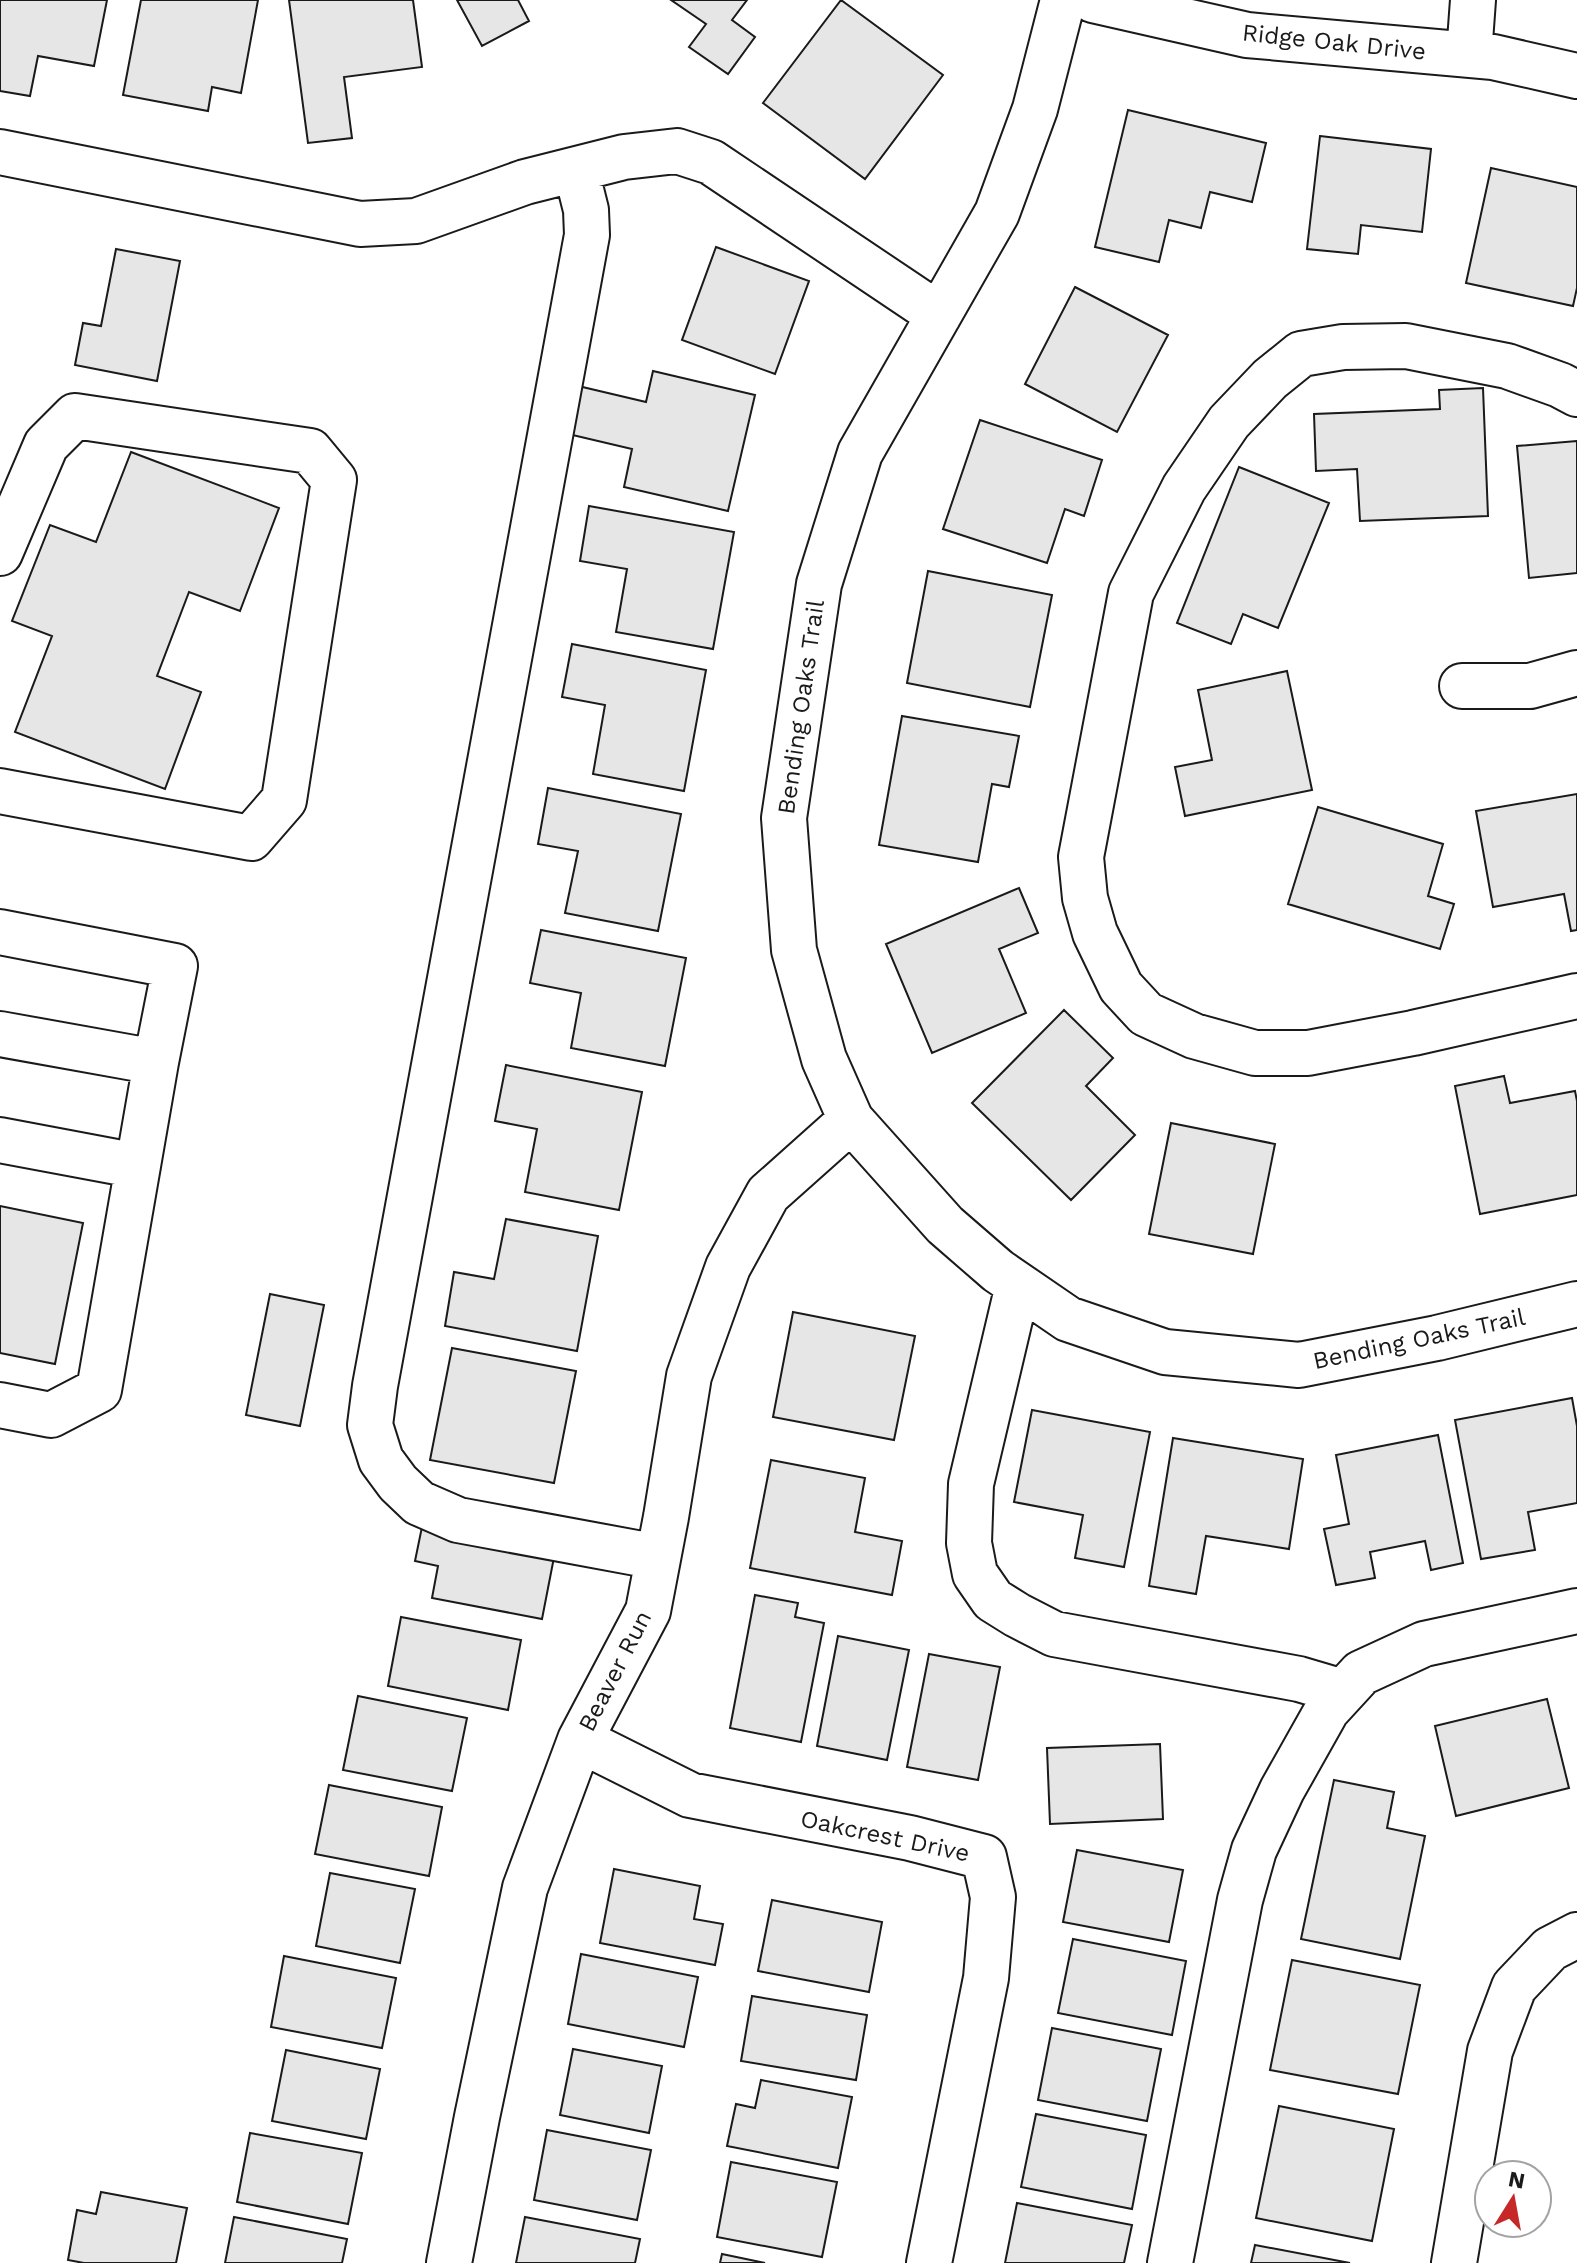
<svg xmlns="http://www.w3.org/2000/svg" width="1577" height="2263" viewBox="0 0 1577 2263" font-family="'Work Sans',sans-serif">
	<rect width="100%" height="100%" fill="#fff"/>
	<path fill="#e6e6e6" stroke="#1a1a1a" stroke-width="2" d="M0 0H107L94 66 38 56 30 96 0 91Z
		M141 0H258L241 93 212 87 208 111 123 95Z
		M289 0H413L422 67 344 77 352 138 308 143Z
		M457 0H518L529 21 482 46Z
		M671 0H747L732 20 755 37 728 74 689 47 706 24Z
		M841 0 943 75 865 179 763 103Z
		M1128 110 1266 143 1252 202 1210 192 1201 228 1169 220 1159 262 1095 247Z
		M1320 136 1431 149 1422 232 1361 225 1358 254 1307 249Z
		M1491 168 1577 187V288L1573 306 1466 283Z
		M716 247 809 281 775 374 682 340Z
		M116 249 180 261 157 381 75 365 83 323 101 326Z
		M1075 287 1168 335 1117 432 1025 384Z
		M653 371 755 395 728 511 624 487 632 449 564 433 574 385 646 402Z
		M1483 388 1488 516 1360 521 1357 469 1316 471 1314 414 1440 409 1439 390Z
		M980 420 1102 460 1084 516 1065 509 1047 563 943 529Z
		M1577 441V573L1529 578 1517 446Z
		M131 452 279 508 240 611 189 592 157 676 201 692 165 789 15 732 52 636 12 621 50 525 96 542Z
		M1239 467 1329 503 1278 628 1243 614 1231 644 1177 623Z
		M589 506 734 532 713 649 616 632 627 569 580 561Z
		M928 571 1052 595 1030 707 907 683Z
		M572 644 706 670 684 791 593 774 605 705 562 697Z
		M1287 671 1312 790 1185 816 1175 767 1212 760 1198 690Z
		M902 716 1019 736 1009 787 992 784 978 862 879 845Z
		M548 788 681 814 658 931 565 913 578 851 538 844Z
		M1577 794V930L1571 931 1564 894 1493 907 1476 811Z
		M1318 807 1443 844 1428 896 1454 904 1440 949 1288 904Z
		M1019 888 1038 933 999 949 1026 1013 932 1053 886 944Z
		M541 930 686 958 665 1066 571 1048 581 993 530 983Z
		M1064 1010 1113 1058 1086 1086 1135 1135 1071 1200 972 1103Z
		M506 1065 642 1092 619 1210 525 1192 537 1129 495 1121Z
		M1504 1076 1510 1103 1575 1091 1577 1101V1195L1480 1214 1455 1086Z
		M1171 1123 1275 1144 1253 1254 1149 1234Z
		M0 1206 83 1223 55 1364 0 1353Z
		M506 1219 598 1236 577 1351 445 1326 454 1272 494 1279Z
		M270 1294 324 1305 300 1426 246 1415Z
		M793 1312 915 1336 894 1440 773 1417Z
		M452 1348 576 1371 554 1483 430 1460Z
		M1572 1398 1577 1426V1503L1528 1512 1535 1550 1481 1559 1455 1420Z
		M1032 1410 1150 1432 1124 1567 1075 1558 1083 1515 1014 1502Z
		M1438 1435 1463 1563 1431 1570 1425 1541 1370 1552 1375 1578 1336 1585 1324 1529 1349 1524 1336 1455Z
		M1173 1438 1303 1459 1289 1549 1206 1536 1196 1594 1149 1586Z
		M771 1460 865 1478 855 1532 902 1541 892 1595 750 1568Z
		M423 1522 556 1547 542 1619 432 1598 438 1566 415 1561Z
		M755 1595 798 1603 795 1617 824 1623 801 1742 730 1728Z
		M401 1617 521 1640 508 1710 388 1686Z
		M838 1636 909 1650 887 1760 817 1746Z
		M929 1654 1000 1667 978 1780 907 1767Z
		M358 1696 467 1718 452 1791 343 1770Z
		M1547 1699 1569 1788 1456 1816 1435 1726Z
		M1160 1744 1163 1819 1050 1824 1047 1748Z
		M1334 1780 1394 1792 1387 1828 1425 1836 1400 1959 1301 1939Z
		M329 1785 442 1807 429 1876 315 1854Z
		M1077 1850 1183 1870 1169 1942 1063 1922Z
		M614 1869 700 1886 694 1919 723 1924 715 1965 600 1943Z
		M330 1873 415 1889 400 1963 316 1946Z
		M772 1900 882 1922 869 1992 758 1971Z
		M1073 1939 1186 1961 1172 2035 1058 2013Z
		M581 1954 698 1977 684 2047 568 2024Z
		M284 1956 396 1978 382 2048 271 2027Z
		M1292 1960 1420 1985 1398 2094 1270 2070Z
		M752 1996 867 2015 856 2080 741 2061Z
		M1052 2028 1161 2049 1147 2121 1038 2100Z
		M573 2049 662 2066 649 2133 560 2115Z
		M286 2050 380 2069 366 2139 272 2121Z
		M761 2080 852 2097 838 2168 727 2146 736 2104 755 2108Z
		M1279 2106 1394 2129 1372 2241 1256 2218Z
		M1036 2114 1146 2135 1132 2209 1021 2187Z
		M547 2130 651 2150 637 2220 534 2200Z
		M250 2133 362 2153 348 2224 237 2202Z
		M731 2162 837 2182 822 2257 717 2237Z
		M101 2192 187 2208 176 2263H84L68 2260 77 2210 96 2214Z
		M1017 2203 1132 2225 1124 2263H1005Z
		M234 2217 347 2239 342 2263H225Z
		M525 2217 640 2239 635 2263H516Z
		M1255 2245 1350 2263H1251Z
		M722 2254 765 2263H720Z"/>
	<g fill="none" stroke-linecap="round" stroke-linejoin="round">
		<defs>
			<path id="minor" d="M1063 0 1035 109 997 213 860 453 819 584 784 818 794 950 824 1059 851 1120 945 1225 998 1271 1068 1319 1165 1352 1299 1365 1437 1338 1577 1304
				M1093 0 1247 35 1493 57 1577 76
				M1469 55 1473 0
				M0 152 360 224 416 221 525 182 624 157 677 151 711 162 939 315
				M576 170 586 210 587 235 375 1386 370 1425 381 1460 398 1483 419 1503 458 1520 658 1557
				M1577 394 1560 385 1507 366 1406 346 1343 347 1301 354 1270 379 1229 422 1184 488 1131 593 1081 857 1085 898 1095 933 1121 987 1146 1014 1194 1036 1255 1053H1308L1413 1033 1577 996
				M0 553 46 445 75 416 310 451 334 480 284 800 251 838 0 791
				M1462 686H1530L1577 673
				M0 932 175 966 156 1062
				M0 1034 156 1062 99 1390 51 1415 0 1405
				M0 1140 138 1166
				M1018 1285 971 1484 969 1543 975 1574 993 1600 1017 1615 1054 1634 1299 1679 1343 1692
				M580 1740 690 1795 910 1838 984 1857 993 1897 986 1978 929 2263
				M449 2263 477 2117 525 1888 580 1740 648 1611 666 1517 689 1376 728 1267 768 1194 851 1120
				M1170 2263 1240 1900 1254 1850 1282 1790 1327 1710 1361 1673 1424 1644 1577 1611
				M1454 2263 1490 2051 1514 1987 1550 1949 1577 1935"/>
		</defs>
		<use href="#minor" stroke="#1a1a1a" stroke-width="48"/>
		<use href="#minor" stroke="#fff" stroke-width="44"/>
	</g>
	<g text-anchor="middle" stroke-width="6" stroke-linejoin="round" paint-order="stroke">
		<g font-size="24" fill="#1a1a1a" stroke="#fff">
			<text transform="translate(1334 42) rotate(6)" y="8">Ridge Oak Drive</text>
			<text transform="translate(801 707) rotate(-82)" y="8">Bending Oaks Trail</text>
			<text transform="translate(1419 1339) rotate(-12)" y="8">Bending Oaks Trail</text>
			<text transform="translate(615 1671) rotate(-63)" y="8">Beaver Run</text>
			<text transform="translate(885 1836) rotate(12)" y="8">Oakcrest Drive</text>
		</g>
	</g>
	<g transform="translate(1513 2199) rotate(11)"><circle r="38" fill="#ffffff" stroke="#a3a3a3" stroke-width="2"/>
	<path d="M0-6L14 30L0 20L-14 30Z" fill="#c62828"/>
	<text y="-12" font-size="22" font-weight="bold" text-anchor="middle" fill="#1a1a1a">N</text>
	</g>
</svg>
